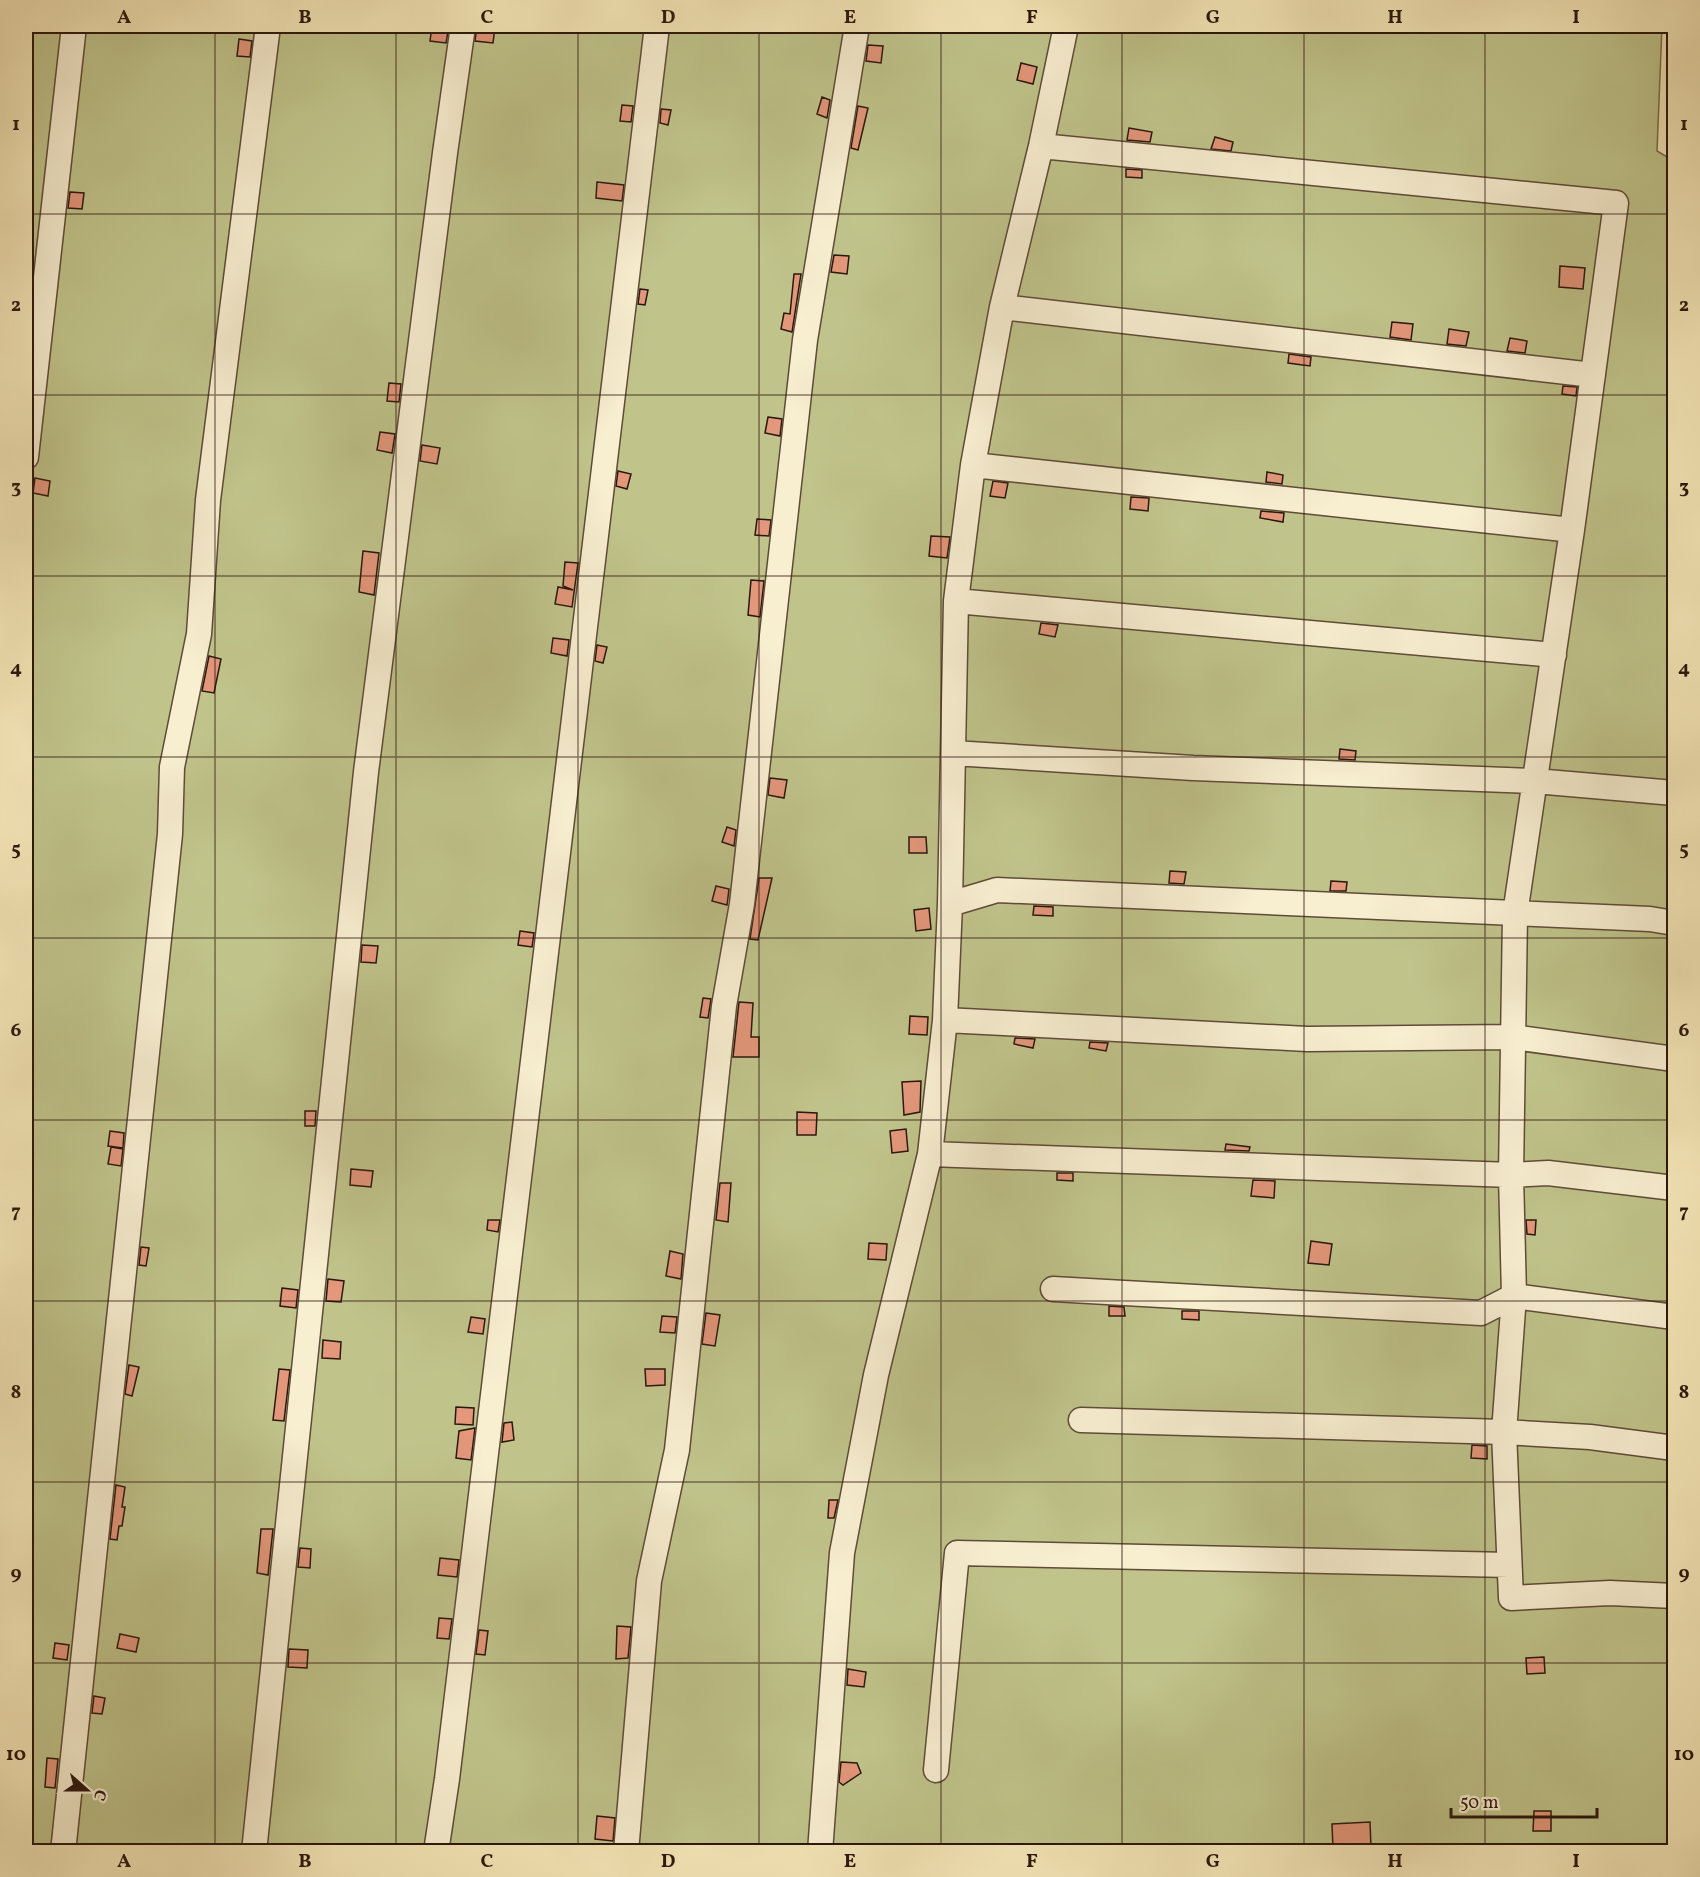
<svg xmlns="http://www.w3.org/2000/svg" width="1700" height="1877" viewBox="0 0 1700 1877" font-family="Vollkorn,serif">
	<rect width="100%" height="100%" fill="#f5e7b8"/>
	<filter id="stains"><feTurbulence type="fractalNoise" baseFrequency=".00333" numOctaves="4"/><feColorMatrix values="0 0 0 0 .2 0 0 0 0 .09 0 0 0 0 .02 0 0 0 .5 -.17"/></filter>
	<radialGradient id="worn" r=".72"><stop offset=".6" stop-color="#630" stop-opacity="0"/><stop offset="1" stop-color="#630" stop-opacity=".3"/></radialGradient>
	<path fill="#c0c48b" stroke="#766e4c" stroke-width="1.5" d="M26 26H1662L1657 151 1674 161V1851L26 1852Z"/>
	<path fill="#e3977b" stroke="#2b170e" stroke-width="1.5" d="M432 26H449L446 43 430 41Z
		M477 26 495 27 493 43 475 41Z
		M239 39 252 41 250 57 237 56Z
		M868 45 883 46 881 63 866 61Z
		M1021 63 1037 67 1033 84 1017 80Z
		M822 97 830 100 827 118 817 114Z
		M622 105 633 106 631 122 620 121Z
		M858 106 868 108 858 150 851 148Z
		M661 109 671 110 668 125 660 123Z
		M1129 128 1152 132 1150 142 1127 140Z
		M1215 137 1233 142 1231 151 1211 149Z
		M1126 169 1142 170V178L1126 177Z
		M597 182 624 185 622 201 596 198Z
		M70 192 84 193 82 209 68 208Z
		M834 255 849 256 847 274 831 272Z
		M1560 266 1585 268 1583 289 1559 287Z
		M794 274H801L792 332 781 329 784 313 790 314Z
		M640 289 648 290 645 305 638 304Z
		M1392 322 1413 324 1411 340 1390 337Z
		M1449 329 1469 332 1466 346 1447 344Z
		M1510 338 1527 341 1525 353 1507 351Z
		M1289 354 1311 357 1310 366 1288 363Z
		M389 383 401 384 399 402 387 401Z
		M1563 386 1577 387 1576 396 1562 394Z
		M768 417 782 419 780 436 765 433Z
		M380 432 395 434 392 453 377 450Z
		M422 445 440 448 437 464 420 461Z
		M618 471 631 474 627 489 616 486Z
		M1267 472 1283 475 1282 484 1266 482Z
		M35 478 50 481 48 496 33 493Z
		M993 481 1008 483 1005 498 990 496Z
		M1131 497 1149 498 1148 511 1130 509Z
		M1261 511 1284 513 1283 522 1260 518Z
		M757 519 771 520 769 536 755 535Z
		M931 536 950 537 947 558 929 556Z
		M363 551 379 553 374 595 359 592Z
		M565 562 578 563 572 607 555 604 558 587 573 590 563 586Z
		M751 580 764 581 760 617 748 615Z
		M1041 623 1058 625 1055 637 1039 634Z
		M553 638 569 640 567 656 551 653Z
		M597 645 607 647 603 663 595 661Z
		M209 656 221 659 214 693 202 691Z
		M1340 749 1356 751 1355 760 1339 759Z
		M770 778 787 780 784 798 768 795Z
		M727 827 736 830 734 846 722 842Z
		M909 837H926L927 853H909Z
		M1170 871 1186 872 1184 884 1169 883Z
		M759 878H772L758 940 750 939Z
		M1331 881 1347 882 1346 891H1330Z
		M716 886 729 889 727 905 712 901Z
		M1034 906 1053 907V916L1033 915Z
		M929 908 931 929 916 931 914 910Z
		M520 931 534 933 532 947 518 945Z
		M362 945 378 946 376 963 361 962Z
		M703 998 711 999 708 1018 700 1017Z
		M739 1002 753 1003 751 1037H759V1057H733Z
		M910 1016 928 1017 927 1035 909 1034Z
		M1015 1038 1035 1039 1033 1048 1014 1044Z
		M1090 1042 1108 1043 1106 1051 1089 1048Z
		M921 1081 920 1112 904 1115 902 1082Z
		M305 1111H316L315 1126H305Z
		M797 1112 817 1113 816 1135H797Z
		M906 1129 908 1151 892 1153 890 1131Z
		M110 1131 124 1133 123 1148 108 1146Z
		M1226 1144 1250 1147 1249 1151 1225 1150Z
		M111 1147 123 1149 121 1166 108 1164Z
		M351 1169 373 1171 371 1187 350 1185Z
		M1057 1173H1073V1181L1057 1180Z
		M1253 1180 1275 1181 1274 1198 1251 1196Z
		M720 1183H731L728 1222 716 1220Z
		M488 1220H500L498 1232 487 1230Z
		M1526 1220H1536L1535 1235 1527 1234Z
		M1311 1241 1332 1244 1329 1265 1308 1263Z
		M869 1243 887 1244 886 1260 868 1259Z
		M141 1247 149 1248 146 1266 139 1265Z
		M670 1251 683 1254 681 1279 666 1276Z
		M328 1279 344 1281 341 1302 326 1301Z
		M282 1288 298 1290 296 1308 280 1306Z
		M1109 1306 1124 1307 1125 1316H1109Z
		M1182 1311H1199V1320L1182 1319Z
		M706 1313 720 1315 715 1346 702 1344Z
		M662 1316 677 1317 675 1333 660 1332Z
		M471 1317 485 1319 483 1334 468 1332Z
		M323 1340 341 1342 340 1359 322 1358Z
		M129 1365 139 1367 132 1396 125 1394Z
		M279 1369 290 1370 284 1421 273 1420Z
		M645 1369H665V1385L646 1386Z
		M456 1407 474 1408 473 1425 455 1424Z
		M512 1422 514 1440 502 1442 504 1423Z
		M475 1428 471 1460 456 1458 459 1431Z
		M1472 1445 1487 1446V1459L1471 1458Z
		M116 1485 125 1487 122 1507H125L122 1526H119L117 1540 110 1539Z
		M829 1500H838L834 1518H828Z
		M261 1529H273L268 1575 257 1573Z
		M300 1548 311 1549 310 1568 298 1567Z
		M440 1558 459 1560 457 1577 438 1575Z
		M439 1618 452 1619 449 1639 437 1638Z
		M617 1626 631 1627 628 1658 616 1659Z
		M479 1630 488 1631 485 1655 476 1654Z
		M120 1634 139 1638 136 1652 117 1648Z
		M55 1643 69 1645 67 1660 53 1658Z
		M289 1649 308 1650 307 1668 288 1667Z
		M1544 1657 1545 1673 1527 1674 1526 1658Z
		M848 1669 866 1672 864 1687 847 1685Z
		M94 1696 105 1698 102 1714 92 1713Z
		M47 1758 58 1759 55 1788 45 1787Z
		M841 1762 857 1763 861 1773 843 1785 839 1782Z
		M1534 1811H1551V1831H1533Z
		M597 1816 615 1818 613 1841 595 1839Z
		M1370 1822 1371 1847 1333 1849 1332 1824Z"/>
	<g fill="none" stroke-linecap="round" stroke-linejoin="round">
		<defs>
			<path id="minor" d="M1041 146 1616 203 1572 530 1515 914 1511 1175 930 1154 945 1020 1307 1039 1513 1037 1674 1059
				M1002 307 1593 375
				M26 457 74 26
				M973 465 1572 530
				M956 601 1554 655
				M953 753 1193 768 1535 781 1674 793
				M950 904 956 601 973 465 1002 307 1041 146 1066 26
				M945 1020 950 904 997 890 1650 919 1674 923
				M1674 1188 1548 1173 1511 1175 1514 1296 1504 1432 1590 1437 1674 1448
				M1053 1289 1481 1313 1514 1296 1674 1317
				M1081 1420 1504 1432 1511 1598 1610 1593 1674 1596
				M936 1770 957 1553 1509 1565
				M63 1852 170 834 172 767 199 634 208 500 268 26
				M254 1852 366 772 445 153 463 26
				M436 1852 447 1779 657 26
				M626 1852 649 1581 677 1450 724 1006 742 904 805 340 857 26
				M820 1852 842 1553 876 1375 930 1154"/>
		</defs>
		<use href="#minor" stroke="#5e4b38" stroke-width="27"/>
		<use href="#minor" stroke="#f8efd1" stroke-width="24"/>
	</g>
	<path fill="none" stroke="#2b170e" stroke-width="1.5" stroke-opacity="0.55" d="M215 26V1852M396 26V1852M578 26V1852M759 26V1852M941 26V1852M1122 26V1852M1304 26V1852M1485 26V1852M26 214H1674M26 395H1674M26 576H1674M26 757H1674M26 938H1674M26 1120H1674M26 1301H1674M26 1482H1674M26 1663H1674"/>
	<rect width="1700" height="1877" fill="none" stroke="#f5e7b8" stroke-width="66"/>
	<g transform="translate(87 1790) rotate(111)" stroke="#f8efd1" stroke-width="4.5" paint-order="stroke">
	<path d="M0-4.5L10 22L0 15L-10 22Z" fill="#2b170e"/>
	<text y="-9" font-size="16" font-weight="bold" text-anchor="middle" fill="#2b170e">С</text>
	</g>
	<path d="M1451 1808v9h146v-9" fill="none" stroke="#2b170e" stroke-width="3"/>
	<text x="1460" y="1808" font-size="18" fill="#2b170e" stroke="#f8efd1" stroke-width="4.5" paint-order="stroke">50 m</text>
	<rect x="33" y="33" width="1634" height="1811" fill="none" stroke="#2b170e" stroke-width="2"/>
	<g font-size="20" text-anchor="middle" font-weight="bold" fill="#2b170e">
		<text x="124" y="23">A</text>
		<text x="305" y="23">B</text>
		<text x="487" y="23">C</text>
		<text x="668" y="23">D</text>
		<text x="850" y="23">E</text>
		<text x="1032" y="23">F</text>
		<text x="1213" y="23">G</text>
		<text x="1395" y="23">H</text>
		<text x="1576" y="23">I</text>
		<text x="16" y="130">1</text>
		<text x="1684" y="130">1</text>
		<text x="16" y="311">2</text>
		<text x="1684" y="311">2</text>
		<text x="16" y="493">3</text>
		<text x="1684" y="493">3</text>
		<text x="16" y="674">4</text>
		<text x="1684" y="674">4</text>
		<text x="16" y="855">5</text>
		<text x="1684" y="855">5</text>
		<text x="16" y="1036">6</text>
		<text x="1684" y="1036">6</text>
		<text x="16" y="1217">7</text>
		<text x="1684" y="1217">7</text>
		<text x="16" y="1398">8</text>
		<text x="1684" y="1398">8</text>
		<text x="16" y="1579">9</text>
		<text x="1684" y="1579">9</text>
		<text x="16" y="1760">10</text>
		<text x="1684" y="1760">10</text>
		<text x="124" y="1867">A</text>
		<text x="305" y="1867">B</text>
		<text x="487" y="1867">C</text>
		<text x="668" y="1867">D</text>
		<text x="850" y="1867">E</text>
		<text x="1032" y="1867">F</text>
		<text x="1213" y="1867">G</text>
		<text x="1395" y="1867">H</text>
		<text x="1576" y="1867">I</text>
	</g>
	<rect width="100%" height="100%" filter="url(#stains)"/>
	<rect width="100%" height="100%" fill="url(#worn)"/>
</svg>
